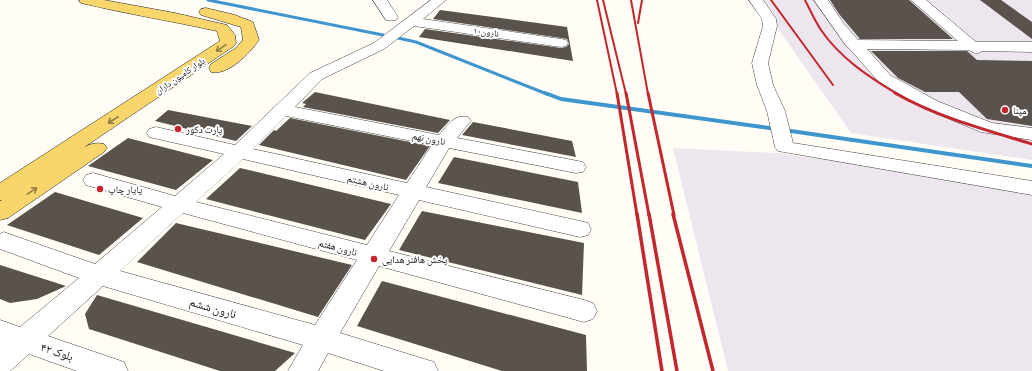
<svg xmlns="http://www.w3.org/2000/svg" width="1032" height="371" viewBox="0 0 1032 371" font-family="'Crimson Pro','Noto Naskh Arabic',serif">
	<rect width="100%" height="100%" fill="#fffdf5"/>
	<path fill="#eee6ef" d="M758 0H1032V160L851 133Z
		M673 148 777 153 1032 187V371H728Z"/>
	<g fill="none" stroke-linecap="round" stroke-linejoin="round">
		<path stroke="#3f96cf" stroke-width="3" d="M208 0 383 35
			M398 38 416 42 547 94"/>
		<path stroke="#3f96cf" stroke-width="4" d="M545 93 561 99 777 129
			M784 130 1032 166"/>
	</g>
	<path fill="#5a524d" d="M830 0H909L953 39H860L839 14Z
		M980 0H1001L1032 22V39Z
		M440 10 567 27 573 61 419 37 425 29 561 48 566 47 569 44 567 39 561 38 433 19Z
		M871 51H967L977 60 1032 61V126L987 119 959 92H925L898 78Z
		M315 92 450 120 438 133 303 107 306 104 302 103Z
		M168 110 252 126 236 141 155 121Z
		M290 118 430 146 406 180 259 145 274 130 276 131Z
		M473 122 572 141 576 157 462 135Z
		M128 138 213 160 176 190 88 166Z
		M454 157 578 182 582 213 438 183Z
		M240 168 391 204 365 240 206 199Z
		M55 192 143 218 99 255 7 225Z
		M422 211 584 243 582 295 399 250Z
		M176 223 352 265 318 317 137 262Z
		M0 265 66 286 37 299 10 303 0 299Z
		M382 281 586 335 587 371H502L357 326Z
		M97 295 295 353 275 371H220L89 329 85 314Z"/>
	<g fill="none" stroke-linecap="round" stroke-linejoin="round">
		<defs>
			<path id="minor" d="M373 0H387L398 17 396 20H386Z
				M431 0H446L423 19 561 39 566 40 568 43 566 46 561 47 414 26 384 49 322 79 295 107 439 135C448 125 454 114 468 117L471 121 457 138 583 162 586 167 583 172 576 173 449 148 426 187 580 221 588 223 591 229 588 235 580 237 419 200 389 251 584 300 593 303 597 311 593 319 584 322 379 266 340 333 434 362 438 371H384L328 353 318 371H288L303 345 103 286 48 336 124 362 128 371H77L29 354 10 371H0V320L20 327 79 278 0 249V234L4 232 12 235 95 264 162 207 86 185 83 180 86 175 93 173 175 196 224 154 149 137 147 133 149 129 156 127 235 145 310 73 374 43ZM286 116 432 145 407 183 253 149ZM243 159 399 195 367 245 196 202ZM183 213 357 260 315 325 120 271Z
				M749 0H763L776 19 777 26 768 63 773 85 785 111 793 143 1032 181V195L778 151 775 147 767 111 757 85 752 63 763 26 762 19Z
				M814 0H828L844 24 858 40 958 41 911 0H926L976 42H1032V52L982 51 976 54 969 50 867 49 890 75 937 101 992 123 1032 128V140L981 132 925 109 878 81 849 48 847 47Z"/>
			<path id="major" d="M79 0H104L175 13 227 25 235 35 236 43 234 46 74 154C84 147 92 141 104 144L107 148 104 152 8 218 0 220V201L2 200H0V183L220 41 217 31C172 21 126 14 81 3Z
				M206 8 235 15 253 22 259 40C250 53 228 76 211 72L209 68 211 64 236 48 243 40 241 27 201 15 199 12 201 9Z"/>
		</defs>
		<use href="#minor" stroke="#444" stroke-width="1"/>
		<use href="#major" stroke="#222" stroke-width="1"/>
		<use href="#minor" fill="#fff" fill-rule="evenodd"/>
		<use href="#major" fill="#f9d66b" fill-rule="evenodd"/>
		<path stroke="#c4262e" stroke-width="2" d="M597 0 617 94
			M603 0 626 94
			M631 0 648 94
			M771 0 833 85
			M805 0C810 10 815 21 821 30 840 58 869 77 897 94
			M638 23 642 0"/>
		<path stroke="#c4262e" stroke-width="3" d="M617 93 637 215
			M626 93 649 215
			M648 93 674 215
			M895 93C937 117 986 130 1032 144"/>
		<path stroke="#c4262e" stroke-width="3.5" d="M637 214 662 371
			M649 214 677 371
			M673 214 713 371"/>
	</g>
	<defs><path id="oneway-shaft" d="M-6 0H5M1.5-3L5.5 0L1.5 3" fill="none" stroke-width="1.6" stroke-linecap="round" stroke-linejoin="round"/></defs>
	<g stroke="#917d42">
		<use href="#oneway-shaft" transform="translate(221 48) rotate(146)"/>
		<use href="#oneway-shaft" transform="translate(113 120) rotate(147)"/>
		<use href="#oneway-shaft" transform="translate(32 191) rotate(-34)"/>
	</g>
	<g fill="#c4262e" stroke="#fff" stroke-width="1.5">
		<circle cx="1005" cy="110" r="4"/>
		<circle cx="178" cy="129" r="4"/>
		<circle cx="100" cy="189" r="4"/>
		<circle cx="374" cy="259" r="4"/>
	</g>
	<g text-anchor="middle" stroke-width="4" stroke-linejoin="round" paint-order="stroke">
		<g font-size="9" fill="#111" stroke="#fff">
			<text transform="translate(486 32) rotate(8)" y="3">نارون۱۰</text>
			<text transform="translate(180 76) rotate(-34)" y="3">بلوار کامیون داران</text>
		</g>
		<g font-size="10" fill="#111" stroke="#fff" text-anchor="start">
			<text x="1013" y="114">مپنا</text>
			<text x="186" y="133">پارت دکور</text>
			<text x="108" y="193">پایار چاپ</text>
			<text x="382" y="263">پخش هافنر هدایی</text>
		</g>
		<g font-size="10" fill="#111" stroke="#fff">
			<text transform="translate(429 138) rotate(11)" y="4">نارون نهم</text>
			<text transform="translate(368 182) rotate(13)" y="4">نارون هشتم</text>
			<text transform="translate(338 247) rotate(15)" y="4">نارون هفتم</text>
		</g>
		<g font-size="12" fill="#111" stroke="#fff">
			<text transform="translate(213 308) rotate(16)" y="4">نارون ششم</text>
			<text transform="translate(57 352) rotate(18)" y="4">بلوک ۴۲</text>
		</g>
	</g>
</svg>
